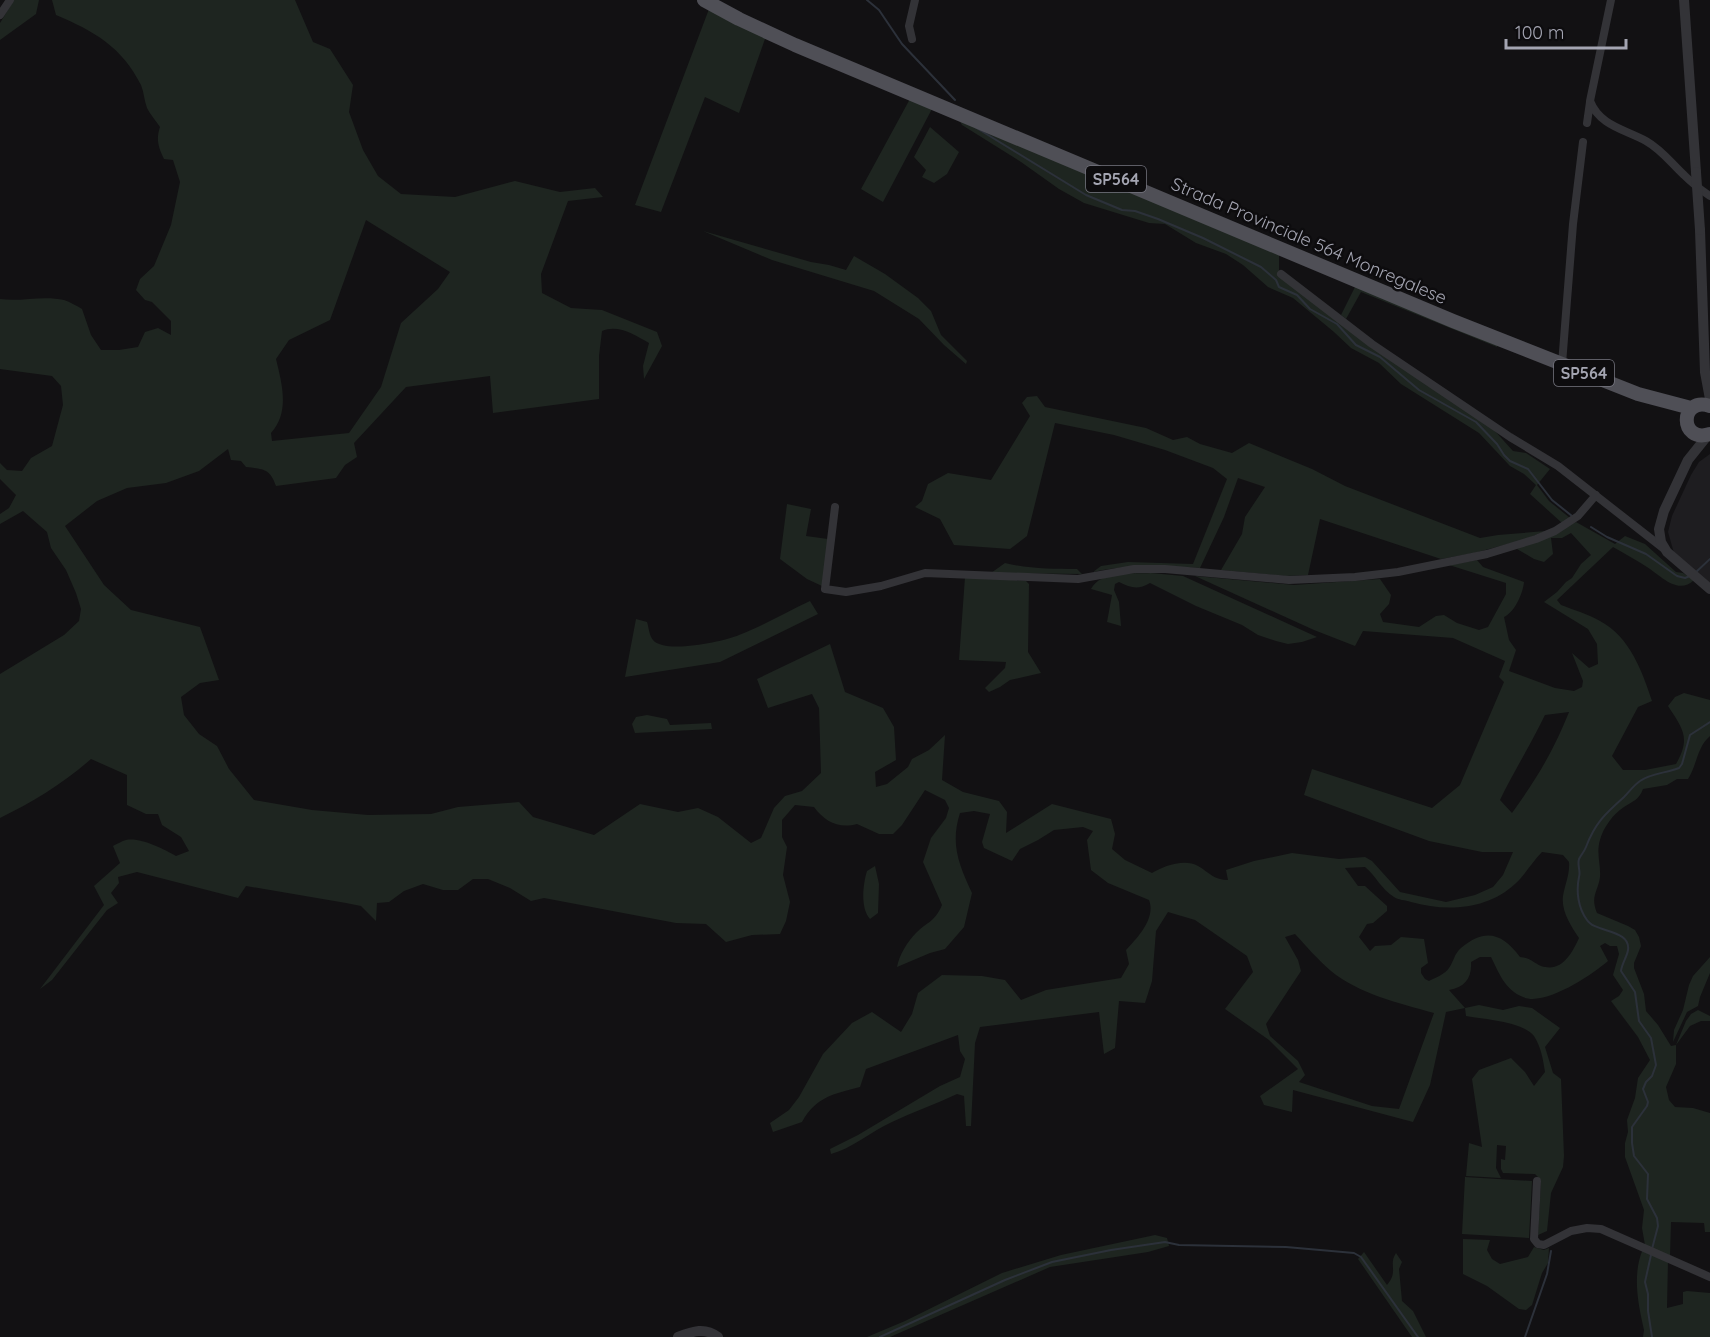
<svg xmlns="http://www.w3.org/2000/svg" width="1710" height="1337" viewBox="0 0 1710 1337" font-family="Quicksand,sans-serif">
	<rect width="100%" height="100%" fill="#121113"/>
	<path fill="#1e1d20" d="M1710 454V585L1674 553 1668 532 1672 516 1691 475 1699 462Z"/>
	<path fill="#1e2520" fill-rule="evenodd" d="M14 0H39L36 14 0 40V23Z
		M52 0H295L313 42 330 49 353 85 349 112 363 150 378 176 401 194 455 197 515 181 560 192 595 188 603 197 568 201 541 274 542 293 571 308 602 310 657 332 662 346 644 379 643 366 649 343C635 335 618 324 602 331L599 356V399L493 413 490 376 406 387 354 443 357 457 345 465 336 478 276 486C270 468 263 469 246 467L241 461 231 460 228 449 199 471 166 483 127 488 97 501 65 526 104 585 131 610 200 627 219 680 200 683 181 697 184 715 199 734 217 746 229 769 254 800 312 810 368 815 431 814 458 807 519 802 533 817 594 835 640 804 678 812 698 808 718 817 751 843 761 838 774 808 785 796 802 791 821 773 819 708 812 694 768 708 757 679 830 644 845 692 883 708 894 727 896 760 875 772 876 787 887 784 908 767 912 759 929 750 945 735 942 780 963 792 999 801 1007 812 1006 833 1052 804 1111 819 1115 834 1112 849 1125 860 1152 873C1163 866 1185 858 1198 866 1210 873 1214 880 1228 880L1226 870 1254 861 1292 853 1339 859 1365 857 1372 861 1400 892 1446 902 1475 895 1493 887 1503 875 1513 852H1482L1429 841 1304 795 1312 769 1432 808 1460 785 1504 682 1499 677 1505 661 1453 638 1363 631 1355 646 1314 630 1195 576 1294 585 1380 579 1391 595 1389 604 1380 614 1383 622 1419 627 1436 616 1444 615 1457 623 1479 630 1488 627 1506 594V583L1449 565 1477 560 1483 567 1524 582C1523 593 1515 612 1504 617L1509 640 1516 650 1509 671 1555 688 1574 691 1582 687 1583 681 1572 653 1589 668 1598 664 1597 644 1588 629 1544 602 1557 592 1566 582 1572 578 1581 564 1591 555 1571 533 1562 538H1551L1553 554 1544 562 1534 559 1517 549 1576 522 1615 544 1625 536 1645 544 1676 572 1683 573 1694 580C1678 596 1660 575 1647 567 1636 560 1624 553 1613 547L1557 600 1561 605C1574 610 1588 614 1600 621 1630 637 1642 671 1652 701L1638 707 1612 756 1623 770H1645L1676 764C1691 738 1683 729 1668 706L1675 697 1684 693 1710 700V736C1697 747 1697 765 1688 779H1677L1667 785 1643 789C1639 800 1633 801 1624 807 1613 814 1603 828 1600 840 1596 853 1601 865 1600 877 1598 892 1590 896 1597 913L1628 926 1635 930 1639 937 1641 946 1634 963V968L1644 994 1646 1011 1658 1025 1671 1046 1676 1045 1686 1021 1691 1014 1698 1010 1710 1016V1021H1701L1690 1026 1676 1045V1064L1666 1087 1669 1100 1675 1107 1693 1108 1710 1113V1232H1705L1704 1223 1671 1222 1670 1256 1645 1245 1642 1228 1644 1210 1625 1157V1143L1628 1132 1627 1120 1635 1098 1638 1078 1650 1060 1638 1037 1611 1001 1619 996 1623 990 1613 975 1619 954 1617 946H1610L1605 943 1600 946 1608 961C1592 975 1544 1007 1523 997 1505 990 1499 973 1491 957H1480L1471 962C1472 978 1465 987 1449 990L1465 1008 1479 1005 1503 1010 1519 1006 1532 1008 1560 1028 1545 1047 1553 1073 1561 1079 1564 1156 1563 1167 1551 1193 1547 1231 1538 1235 1541 1180 1535 1174 1503 1173 1501 1169V1159L1505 1160 1506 1146 1497 1145 1496 1168 1501 1178 1466 1176 1469 1143 1482 1147 1472 1079 1479 1070 1511 1058 1525 1072 1534 1086 1545 1072C1543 1059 1541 1047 1534 1036 1524 1022 1483 1019 1466 1016L1465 1008 1446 1012 1430 1085 1413 1122 1293 1090 1292 1112 1264 1105 1260 1096 1298 1069 1269 1040 1225 1009 1253 972 1247 956 1195 920 1168 912 1156 931 1152 981 1145 1003 1119 1001 1115 1048 1104 1054 1099 1012 980 1027 975 1043 971 1126H966L964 1096 957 1094C936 1104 913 1112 892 1122 872 1131 851 1149 831 1154L830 1149 858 1135 940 1086 960 1077 965 1059 960 1051 958 1035 866 1069 860 1087C833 1094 816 1097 802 1122L773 1132 770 1123 789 1110 799 1097 823 1054 852 1023 872 1012 901 1032 912 1014 918 993 942 975 982 976 1005 980 1021 1000 1046 990 1121 978 1129 964 1126 950C1138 937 1156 918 1149 900L1108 883 1091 870 1087 840 1093 831 1083 827 1054 830 1038 840 1020 849 1012 861 984 848 982 842 990 814 974 811 960 813C950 844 959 865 972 893L964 927 945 949 930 953 897 967C899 955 908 941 916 933 928 921 934 923 942 905L923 862 931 838 946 818 949 808 945 800 925 790 902 825 893 834H879L857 824C839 829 825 822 814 807L795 805 782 820V837L787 847 783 875 790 902 786 921 780 934 752 935 726 942 706 924 676 923 544 898 531 901 510 888 488 879H473L458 890H443L423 884 404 891 389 902 377 903 376 921 361 906 346 903 246 886 238 898 137 872 118 877 119 883 111 893 118 903 107 910 52 980 40 989 104 905 94 886 120 863 113 846C117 844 122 841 126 840 140 837 164 849 176 856L189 851 181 837 162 825 158 814H146L127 805V775L91 759C64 783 33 802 0 818V674L64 635 79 621 81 609 76 593 66 570 51 548 47 532 23 511 0 524V514L9 508 16 495 0 479V463L7 470 22 471 31 458 52 446 63 405 61 386 52 376 0 369V299C21 302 43 295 64 300 70 302 77 306 82 309L91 335 101 350H119L138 347 145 332 158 328 171 335V321L152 302 145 300 136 290 140 279 154 266 171 225 180 182 173 160 164 159C158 147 156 139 160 127 156 121 150 114 147 108 144 100 144 92 141 85 122 47 94 31 56 15ZM366 220 450 272 438 289 401 323 381 387 349 433 272 441 271 433C290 412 282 384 276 359L289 340 330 320ZM1569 712C1553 752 1537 778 1512 813L1500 800C1514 771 1531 744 1545 715ZM1542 852 1563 855 1569 862C1570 874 1565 884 1563 896 1561 911 1571 926 1579 938 1572 953 1562 973 1541 966 1532 962 1531 958 1520 957 1502 933 1485 928 1461 948 1454 954 1454 961 1449 968 1445 974 1435 978 1429 981L1425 979 1421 973V968L1428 963 1424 939 1401 937 1391 945 1375 946 1370 951 1359 937 1367 924 1373 923 1387 911V906L1365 886H1358L1345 868 1365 867C1376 876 1381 889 1394 897 1398 900 1405 900 1411 902 1446 912 1487 910 1515 884 1525 875 1532 862 1542 852ZM1295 934C1306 946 1318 960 1331 971 1359 994 1399 1003 1434 1013L1399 1109 1372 1106 1299 1082 1305 1075 1298 1061 1270 1036 1266 1024 1301 971 1298 960 1285 937Z
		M709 9 766 36 739 113 705 97 661 212 635 205Z
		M911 97 933 107 883 202 861 189Z
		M958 118 1279 253V275L1494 430 1513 451 1526 453 1550 469 1537 485 1549 501 1570 518 1562 523 1530 494 1536 485 1524 474 1510 466 1479 433 1401 384 1379 363 1351 348 1334 332 1293 298 1268 287 1243 265 1226 254 1196 243 1165 224 1149 223 1084 203 1059 189 1021 162 962 125Z
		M930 127 959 152 947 174 934 183 922 177 926 170 914 157Z
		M703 231 811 262 829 265 846 270 854 256 885 274 918 298 931 311 941 335 967 361 966 364 944 345 919 319 874 291 772 260Z
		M1356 285 1498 344 1497 347 1361 292 1346 319 1341 315Z
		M1037 396 1045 407 1146 428 1173 440 1187 437 1200 444 1232 453 1249 443 1312 469 1345 486 1480 538 1498 535 1546 531 1523 540 1474 553 1441 559 1320 519 1308 575 1286 576 1221 570 1242 534 1245 517 1265 487 1238 478 1224 517 1200 568C1163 566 1129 564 1093 572L1101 566 1128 562 1193 564 1227 479 1213 468 1165 450 1114 435 1055 423 1027 536 1010 549 954 545 940 519 915 507 922 501 928 484 948 473 991 480 1030 416 1022 403 1027 397Z
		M787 504 811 509 806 536 828 539 822 586 807 579 780 559Z
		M1005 563C1029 569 1052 569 1077 569L1082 574 991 573Z
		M1151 573 1183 576 1317 637 1302 642 1288 644 1276 641 1258 635 1242 625 1196 606 1150 583C1138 590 1131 588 1119 582L1115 584 1114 590 1119 602 1121 626 1107 622 1112 595 1091 589C1101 570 1132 574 1151 573Z
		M965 577 1026 581 1029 584 1028 652 1041 673 1010 680 1000 687 989 692 985 688 1005 668 1006 662 959 660Z
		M810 601 818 614 720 662 625 677 636 619 647 622C649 628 649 635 653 640 664 654 723 642 739 635 763 626 786 612 810 601Z
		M647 715 667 719 670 725 711 723 712 729 635 733 632 724 636 717Z
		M875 866 879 884 878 913 870 919C860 908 863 884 867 871Z
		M1710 957V973L1700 997 1698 1006 1687 1012 1673 1042 1674 1030 1683 1010 1689 985 1693 976Z
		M1465 1177 1532 1181 1529 1238 1462 1234Z
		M1155 1235 1167 1238 1169 1246 1148 1252 1050 1267 890 1337H867L905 1321 1002 1273 1061 1255Z
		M1463 1239 1490 1240 1487 1250 1492 1259 1500 1264 1528 1257 1534 1247 1544 1250 1549 1248 1548 1263 1542 1273 1532 1305 1526 1310 1519 1309 1487 1286 1463 1274Z
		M1643 1249 1668 1260 1667 1308 1683 1304V1292L1687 1291 1710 1293V1337H1643L1644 1330C1638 1304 1632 1274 1643 1249Z
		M1364 1252 1387 1285C1399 1271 1388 1265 1396 1253L1402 1262 1399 1269 1402 1301 1413 1311 1426 1337H1412L1358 1259Z"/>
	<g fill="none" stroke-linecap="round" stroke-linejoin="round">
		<path stroke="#2c313a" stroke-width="2" d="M867 0 879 10 902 44 955 100
			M975 127 1086 195 1122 210 1135 211 1158 219 1203 238 1261 267 1276 280 1279 287 1297 295 1310 309 1337 324 1356 345 1380 357 1419 390 1476 422 1497 444 1504 455 1510 461 1528 469 1552 500 1572 516
			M1591 527 1607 537 1646 554 1677 576 1685 578 1690 576
			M1695 573 1710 559
			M1652 1249 1658 1226 1657 1218 1647 1199 1648 1174 1634 1156 1632 1143V1127L1647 1106 1648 1102 1643 1089 1646 1082 1652 1076 1656 1065 1651 1038 1639 1021 1635 992 1621 971C1622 963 1627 957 1628 950 1631 929 1595 933 1587 920 1578 908 1576 891 1579 877 1581 871 1577 866 1579 859 1581 855 1584 852 1586 847 1595 823 1605 814 1624 797 1629 792 1634 785 1640 781 1651 773 1667 773 1679 768L1682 764 1690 735 1710 722
			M1651 1255 1645 1282 1648 1294V1311L1652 1337
			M880 1337 1005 1280 1052 1262 1111 1250 1165 1242 1179 1245 1286 1247 1354 1253 1361 1257 1418 1337
			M1525 1337 1547 1274 1551 1251"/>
		<path stroke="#333337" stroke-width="8" d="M1611 0 1590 101C1600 126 1624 129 1646 141 1662 150 1671 163 1684 175 1692 183 1701 190 1710 196
			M0 15 10 0
			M912 39 909 26 915 0
			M1587 123 1590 102
			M1281 274 1372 344 1510 437 1558 466 1663 548
			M1562 364 1573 224 1583 142
			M835 507 825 589 846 592 881 586 925 573 1078 579 1134 569H1165L1289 580 1355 577 1398 572 1487 554 1536 539 1555 531 1578 516 1596 495
			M1537 1181 1534 1239 1538 1244 1544 1245 1571 1231 1587 1228 1601 1229 1710 1277"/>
		<path stroke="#333337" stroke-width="10" d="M1684 0 1696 172
			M1700 230 1705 372 1710 399
			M1708 435 1688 460 1664 511 1659 529 1661 542 1667 552 1710 589
			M678 1337C693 1331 705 1327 718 1337"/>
		<path stroke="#4f4f56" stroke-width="14" d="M704 0 739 19 795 45 1453 321 1638 394 1691 408
			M1710 406C1679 396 1679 444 1710 434"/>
		<path stroke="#333337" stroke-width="10" d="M1696 172 1700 230"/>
	</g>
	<g text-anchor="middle" stroke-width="5" stroke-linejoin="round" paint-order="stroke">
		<g fill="#0d0c0e" stroke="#777781" stroke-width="1.5">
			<rect x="1086" y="166" width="60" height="26" rx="4.5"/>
			<rect x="1554" y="360" width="60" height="26" rx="4.5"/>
		</g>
		<g font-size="16" font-weight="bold" fill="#a4a5b2">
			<text x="1116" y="185">SP564</text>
			<text x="1584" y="379">SP564</text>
		</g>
		<g font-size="18" fill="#a4a5b2" stroke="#0d0c0e">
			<text transform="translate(1309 241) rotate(23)" y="6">Strada Provinciale 564 Monregalese</text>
		</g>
	</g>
	<path d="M1506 39v9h120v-9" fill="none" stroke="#a4a5b2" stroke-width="3"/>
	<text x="1515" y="39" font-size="18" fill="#a4a5b2" stroke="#0d0c0e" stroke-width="4.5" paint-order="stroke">100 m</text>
</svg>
